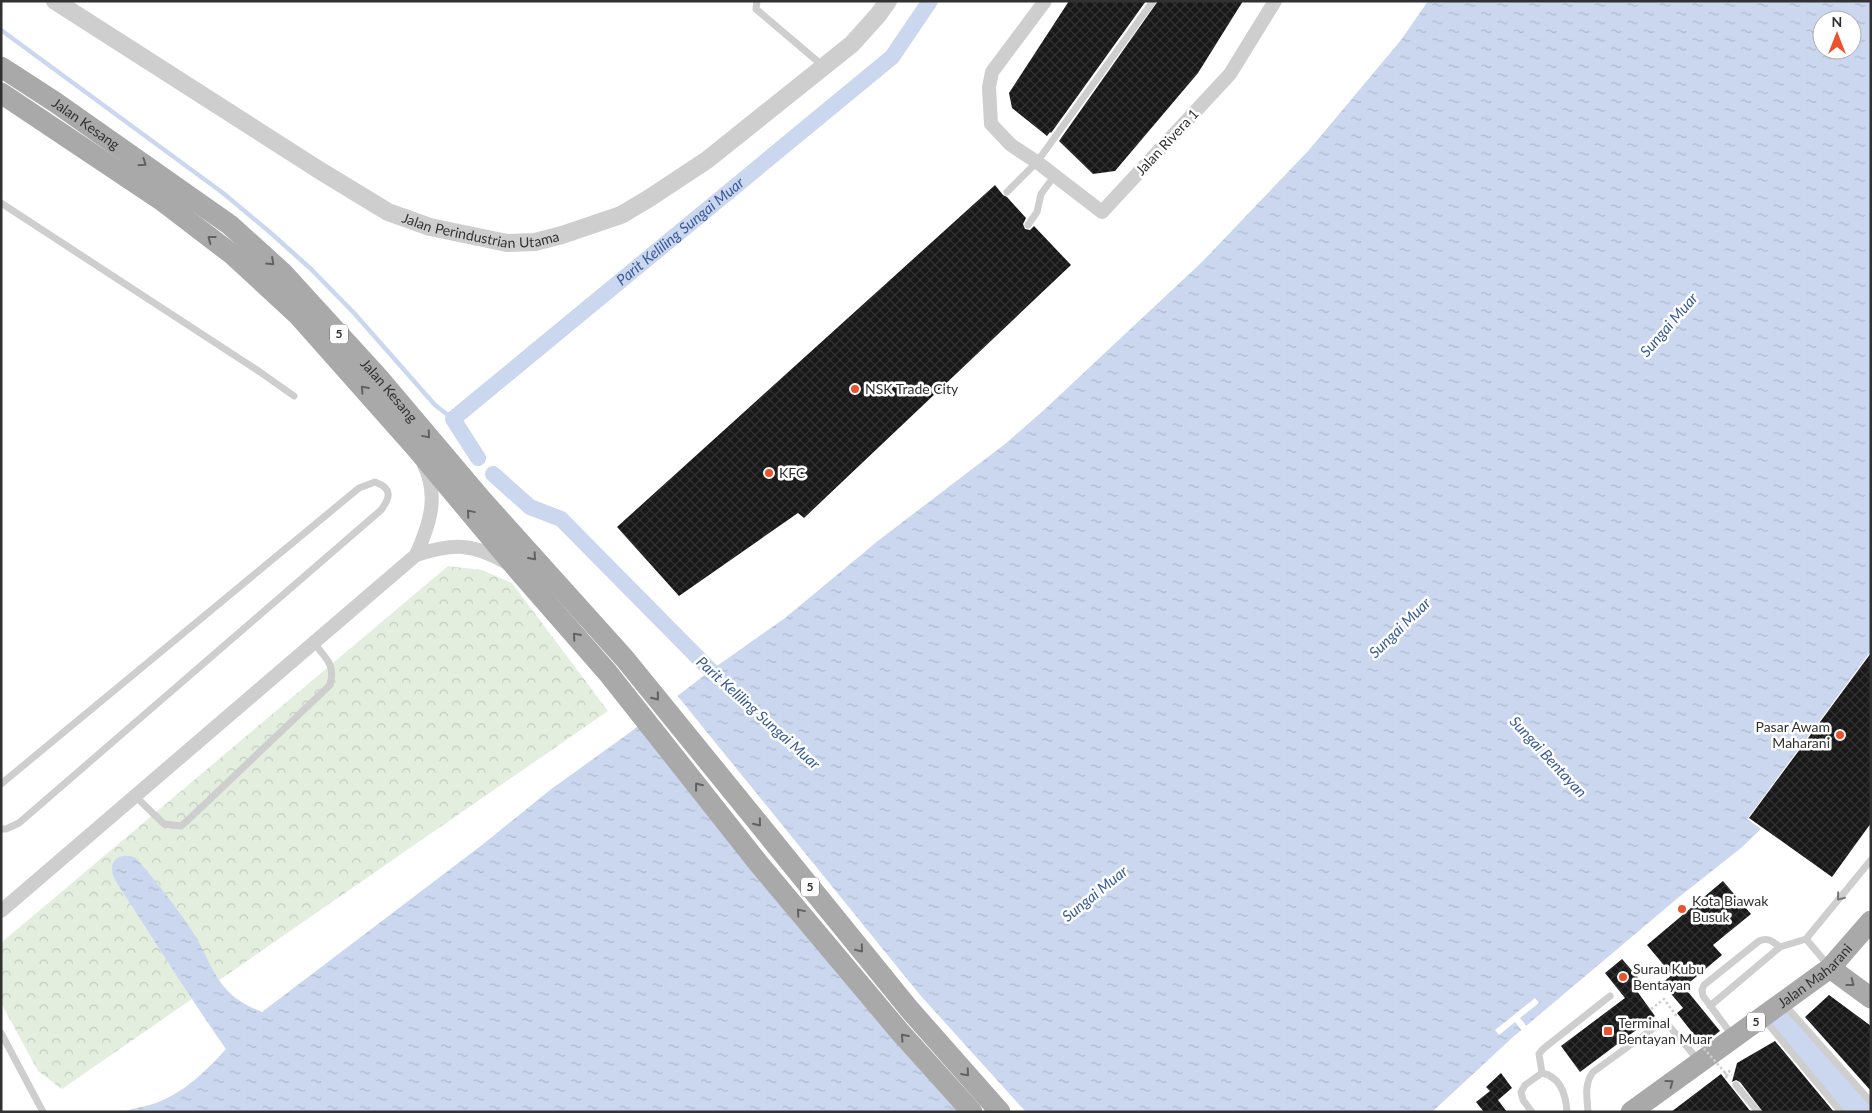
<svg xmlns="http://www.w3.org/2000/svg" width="1872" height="1113" viewBox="0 0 1872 1113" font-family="Lato,sans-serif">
	<defs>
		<pattern id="park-crowns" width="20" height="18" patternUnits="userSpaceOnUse" patternTransform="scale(1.25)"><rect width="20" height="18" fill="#e3eedf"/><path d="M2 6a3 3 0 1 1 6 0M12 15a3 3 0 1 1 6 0" fill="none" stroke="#c3cdc0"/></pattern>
		<pattern id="water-ripples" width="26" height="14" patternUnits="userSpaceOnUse" patternTransform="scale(1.25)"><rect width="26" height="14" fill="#cad7ef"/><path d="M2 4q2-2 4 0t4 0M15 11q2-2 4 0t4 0" fill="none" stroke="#aeb9cd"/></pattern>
		<pattern id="building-cross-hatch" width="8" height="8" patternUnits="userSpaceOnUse" patternTransform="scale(1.25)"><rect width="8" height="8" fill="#181818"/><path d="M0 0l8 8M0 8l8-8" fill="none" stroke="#313131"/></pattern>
	</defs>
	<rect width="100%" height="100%" fill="#fff"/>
	<path fill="url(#park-crowns)" d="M448 566 482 570 512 583 608 711 62 1089 38 1071 1 1003 2 942Z"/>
	<path fill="url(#water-ripples)" fill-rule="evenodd" d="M1428 1H1871V651L1747 819 1761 829 1741 848 1679 897 1513 1037 1432 1112H122C133 1108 145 1107 156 1103 185 1092 206 1071 226 1049 187 994 152 936 115 880 106 861 119 851 136 858 155 880 175 905 192 931 216 969 214 993 262 1012L482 845 550 790 625 736 710 671 785 618 879 540 1005 444 1044 410 1203 261 1309 150 1401 40ZM1822 20H1852V50H1822Z"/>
	<path fill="#fff" d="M676 694 920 995 1026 1112H965L637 724Z
		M1535 998 1539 1003 1520 1018 1528 1028 1523 1032 1515 1022 1499 1035 1495 1030Z"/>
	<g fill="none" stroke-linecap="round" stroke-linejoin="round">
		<path stroke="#cad7ef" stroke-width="4.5" d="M1 30 223 193 272 234 311 269 354 313 435 405 453 419"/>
		<g stroke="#cad7ef" stroke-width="16">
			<path id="s1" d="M478 458 453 419 892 57 930 1"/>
			<path d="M493 474 530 507 561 519 726 686"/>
		</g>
		<path stroke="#cad7ef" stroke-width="28" d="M1783 1024 1864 1112"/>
	</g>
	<path fill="url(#building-cross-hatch)" d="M1069 1H1146L1051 133 1050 132 1047 136 1012 108 1009 93Z
		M1158 1H1243L1198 73 1115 171 1093 174 1059 141Z
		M995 185 1003 195 1007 197 1026 218 1023 224 1025 229 1030 230 1034 226 1071 265 804 518 798 513 679 596 617 527Z
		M1871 653V823L1832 877 1749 818Z
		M1723 881 1751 914 1713 945 1722 955 1684 987 1720 1031 1702 1045 1677 1013 1683 1008 1662 983 1672 975 1647 945Z
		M1622 959 1641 981 1634 987 1655 1016 1580 1072 1561 1046 1625 998 1605 973Z
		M1829 995 1871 1026V1091L1805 1017Z
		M1775 1041 1834 1112H1763L1740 1082 1736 1080 1732 1082 1737 1063Z
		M1501 1073 1512 1088 1498 1100 1507 1112H1484L1476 1102 1490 1091 1486 1087Z
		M1721 1074 1751 1112H1671Z"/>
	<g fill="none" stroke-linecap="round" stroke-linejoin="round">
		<path stroke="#cecece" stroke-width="2.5" stroke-dasharray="2.5 2.5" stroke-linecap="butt" d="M1651 1009 1664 999 1677 1017
			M1727 1078 1724 1075 1729 1071 1732 1075"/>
		<path stroke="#cecece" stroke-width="7" d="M757 1 756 9 823 66
			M1007 192 1037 162 1153 1
			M1 203 260 372 294 396
			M1028 225 1037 212 1041 194 1055 175
			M1 784 359 488 375 482C392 488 391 497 381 510L19 823 6 829H1
			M135 796 164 824 181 826 188 820 330 685C336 664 325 658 314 643
			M1806 939 1828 965
			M1784 1004 1871 1102
			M1710 1006 1780 947
			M1764 1019 1841 1112
			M1 1033 43 1112
			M1732 1035 1703 996 1702 990 1704 985 1759 941C1768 937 1772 941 1780 947L1806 939 1871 860
			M1542 1073 1539 1054 1543 1049 1610 996
			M1736 1085 1758 1112
			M1532 1112 1523 1100 1521 1092 1525 1085 1542 1073C1561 1077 1566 1095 1567 1112
			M1588 1112C1587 1097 1584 1084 1593 1072L1658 1025 1665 1023 1670 1027 1699 1061"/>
		<path stroke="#cecece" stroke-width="14" d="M1045 1 992 72 989 87 991 124 1011 145 1037 162 1102 212 1230 74 1275 1
			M416 555C430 524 439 496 424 465
			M1 911 416 555C453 543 473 543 507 563"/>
		<path stroke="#cecece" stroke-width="18" id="s2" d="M55 1 319 170 388 212 430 227 507 243 535 242 562 235 621 215 648 199 707 160 852 44 878 15 888 1"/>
		<g stroke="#a9a9a9" stroke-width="21">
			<path id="s3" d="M1 67 55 102 230 225 283 273 378 377 482 500 625 659 910 1010 1000 1112"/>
			<path d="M1 93 161 200 233 255 298 315 416 448 518 570 608 673 759 864 900 1032 972 1112"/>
			<path d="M1830 968 1871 998"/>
			<path id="s4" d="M1631 1112 1830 968 1871 921"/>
		</g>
		<path stroke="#cecece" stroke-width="2.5" stroke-dasharray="2.5 2.5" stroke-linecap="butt" d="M1694 1037 1728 1076"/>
	</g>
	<defs><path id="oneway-chevron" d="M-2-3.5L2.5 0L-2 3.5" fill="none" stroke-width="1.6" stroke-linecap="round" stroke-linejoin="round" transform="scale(1.25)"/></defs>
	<g stroke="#616161">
		<use href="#oneway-chevron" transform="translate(143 163) rotate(35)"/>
		<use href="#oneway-chevron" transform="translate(211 239) rotate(-143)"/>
		<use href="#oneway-chevron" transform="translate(271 262) rotate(43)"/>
		<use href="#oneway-chevron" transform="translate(364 389) rotate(-132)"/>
		<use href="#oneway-chevron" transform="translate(427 435) rotate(50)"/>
		<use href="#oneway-chevron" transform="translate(470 513) rotate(-130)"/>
		<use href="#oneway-chevron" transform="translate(533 557) rotate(48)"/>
		<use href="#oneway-chevron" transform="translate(576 636) rotate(-131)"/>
		<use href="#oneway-chevron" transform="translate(656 697) rotate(51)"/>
		<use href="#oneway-chevron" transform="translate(698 786) rotate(-128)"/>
		<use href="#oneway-chevron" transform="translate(758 823) rotate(51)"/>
		<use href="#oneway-chevron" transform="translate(800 912) rotate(-130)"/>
		<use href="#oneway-chevron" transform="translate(860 949) rotate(51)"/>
		<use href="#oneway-chevron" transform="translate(1851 983) rotate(37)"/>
		<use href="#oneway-chevron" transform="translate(904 1037) rotate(-132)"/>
		<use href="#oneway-chevron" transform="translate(966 1073) rotate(49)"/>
		<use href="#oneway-chevron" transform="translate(1670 1083) rotate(-36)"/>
	</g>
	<use stroke="#787878" href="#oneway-chevron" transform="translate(1840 897) rotate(129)"/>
	<g fill="#ee512d" stroke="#fff" stroke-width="2">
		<circle cx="855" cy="389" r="5"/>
		<circle cx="769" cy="473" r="5"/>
		<circle cx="1840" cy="735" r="5"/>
		<circle cx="1682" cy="909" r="5"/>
		<circle cx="1623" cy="977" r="5"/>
		<rect x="1603" y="1026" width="10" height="10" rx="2.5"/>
	</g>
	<g text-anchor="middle" stroke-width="5" stroke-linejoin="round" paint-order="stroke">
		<g fill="#fff" stroke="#6f6f6f" stroke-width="1">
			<rect x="330" y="324.5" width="18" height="19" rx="4"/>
			<rect x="801" y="877.5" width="18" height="19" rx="4"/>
			<rect x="1747" y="1012.5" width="18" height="19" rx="4"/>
		</g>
		<g font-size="12" font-weight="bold" fill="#313131">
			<text x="339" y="338">5</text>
			<text x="810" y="891">5</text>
			<text x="1756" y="1026">5</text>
		</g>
		<g font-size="14" fill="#313131" stroke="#fff">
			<text dy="5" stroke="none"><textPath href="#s3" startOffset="102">Jalan Kesang</textPath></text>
			<text transform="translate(1167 142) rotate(-47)" y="5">Jalan Rivera 1</text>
			<text dy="5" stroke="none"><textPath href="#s2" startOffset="490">Jalan Perindustrian Utama</textPath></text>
			<text dy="5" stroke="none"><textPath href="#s3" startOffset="508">Jalan Kesang</textPath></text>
			<text dy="5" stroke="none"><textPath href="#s4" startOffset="229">Jalan Maharani</textPath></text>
		</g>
		<g font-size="14" fill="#313131" stroke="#fff" text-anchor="start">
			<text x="865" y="394">NSK Trade City</text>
			<text x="779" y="478">KFC</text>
			<text x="1830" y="732" text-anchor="end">Pasar Awam<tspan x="1830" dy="16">Maharani</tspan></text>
			<text x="1692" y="906">Kota Biawak<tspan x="1692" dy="16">Busuk</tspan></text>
			<text x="1633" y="974">Surau Kubu<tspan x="1633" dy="16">Bentayan</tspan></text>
			<text x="1618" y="1028">Terminal<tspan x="1618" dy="16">Bentayan Muar</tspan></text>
		</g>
		<g font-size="15" font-style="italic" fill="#3a5b98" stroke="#fff">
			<text dy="5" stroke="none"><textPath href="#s1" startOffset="341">Parit Keliling Sungai Muar</textPath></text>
			<text transform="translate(1669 325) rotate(-49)" y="5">Sungai Muar</text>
			<text transform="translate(1400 628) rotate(-44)" y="5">Sungai Muar</text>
			<text transform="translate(758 713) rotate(42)" y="5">Parit Keliling Sungai Muar</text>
			<text transform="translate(1548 757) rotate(47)" y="5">Sungai Bentayan</text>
			<text transform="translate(1095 894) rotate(-39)" y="5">Sungai Muar</text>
		</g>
	</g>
	<rect width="1872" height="1113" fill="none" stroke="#313131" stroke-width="5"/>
	<g transform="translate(1837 35)"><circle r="24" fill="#ffffff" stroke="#adadad"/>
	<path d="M0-4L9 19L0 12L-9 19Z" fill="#ee512d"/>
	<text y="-8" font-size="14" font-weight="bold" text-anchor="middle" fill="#313131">N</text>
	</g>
</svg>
